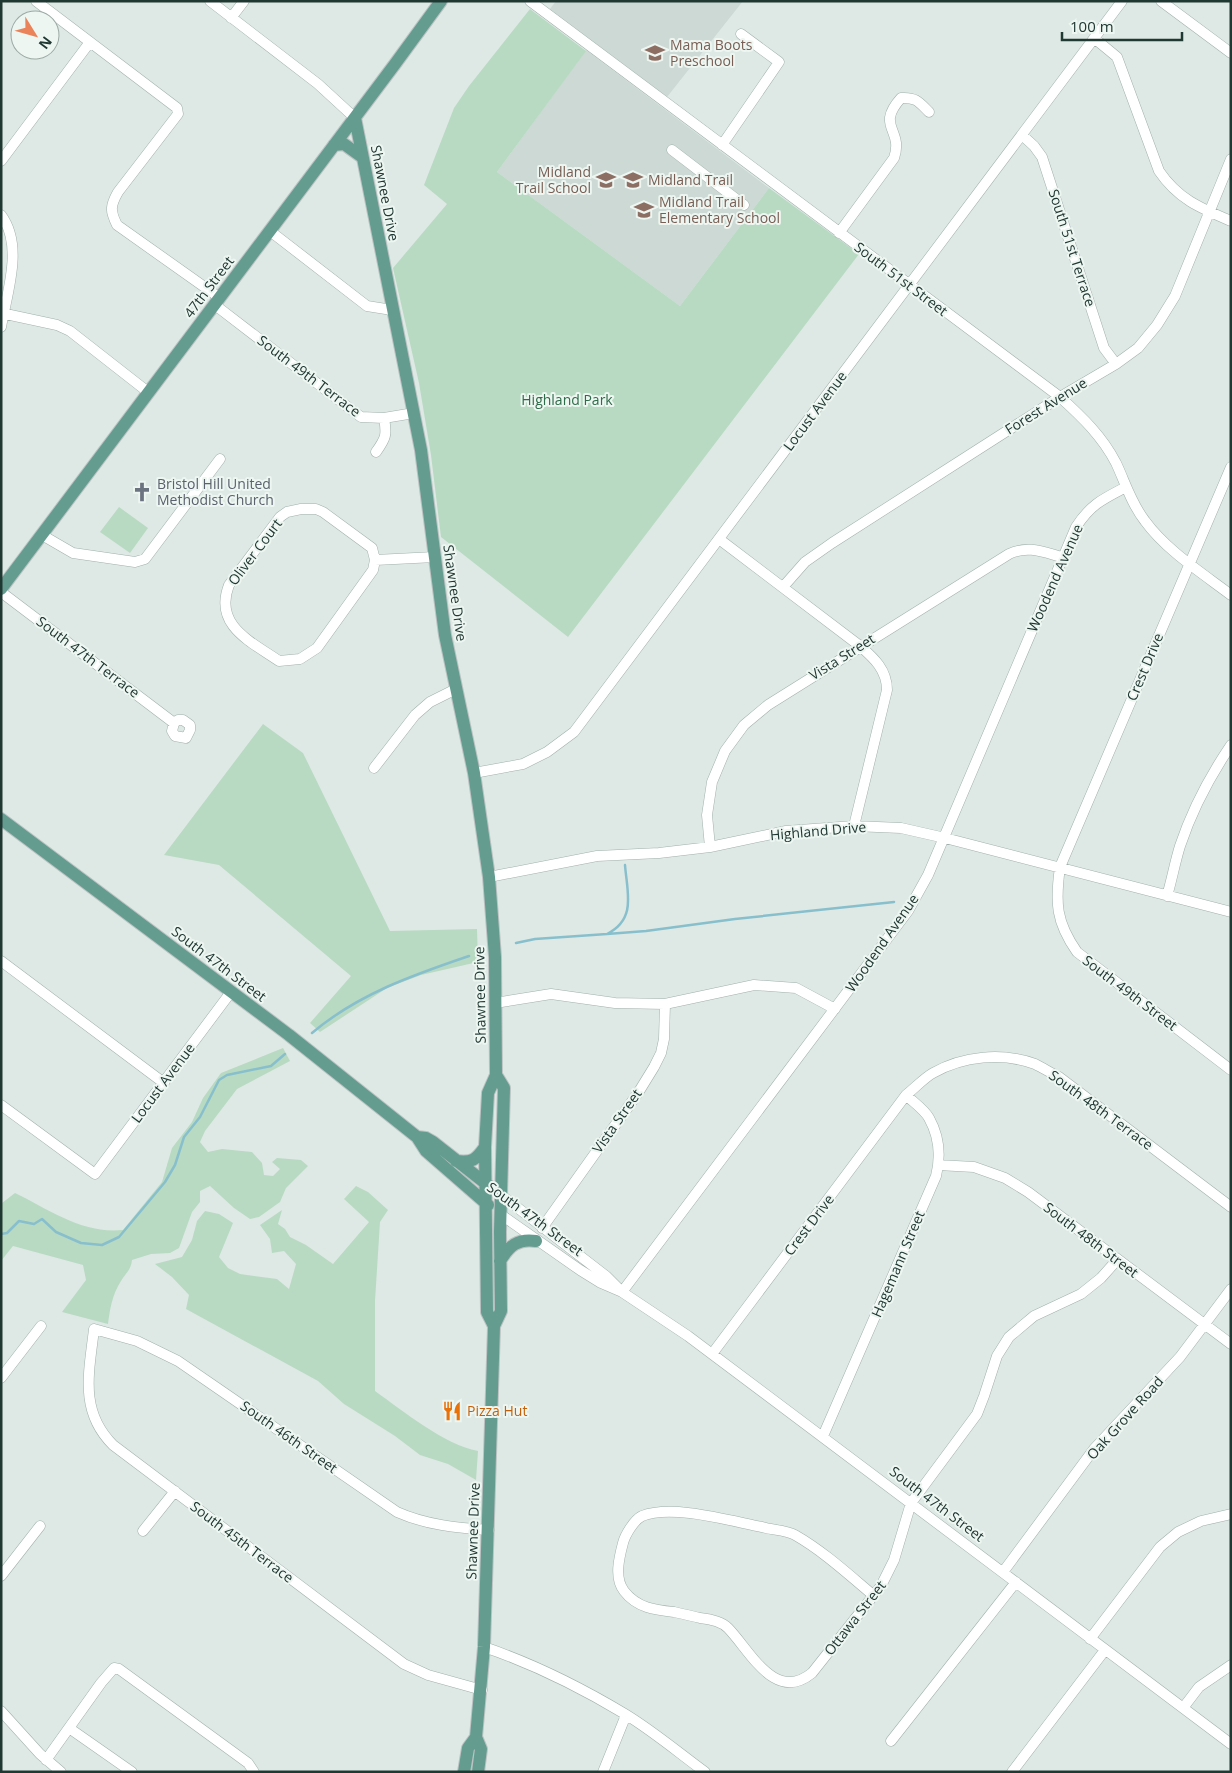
<svg xmlns="http://www.w3.org/2000/svg" width="1232" height="1773" viewBox="0 0 1232 1773" font-family="'Open Sans',sans-serif">
	<rect width="100%" height="100%" fill="#dee9e5"/>
	<path fill="#ccd9d4" d="M556 1H743L667 97 550 9Z
		M586 50 769 188 680 306 497 172Z"/>
	<path fill="#b8dac2" d="M530 9 586 51 497 172 680 306 769 188 859 254 568 637 441 537 431 455 419 383 393 268 447 204 424 185 454 108 469 86Z
		M119 507 148 528 130 553 100 532Z
		M263 724 303 753 390 931 477 929 478 962 421 975 387 988 320 1032 310 1023 351 976 219 865 164 855Z
		M283 1048 290 1061 237 1089 205 1131 200 1142 208 1152 222 1149 252 1152 262 1163 264 1175 273 1176 280 1169 272 1162 277 1158 301 1160 308 1166 286 1188 280 1202 259 1217 250 1219 234 1208 210 1186 200 1191V1202L192 1212 179 1248 170 1253 151 1254 132 1260C131 1270 126 1273 121 1281 112 1295 110 1309 108 1324L62 1312 86 1280 83 1265 13 1246 1 1261 2 1203 15 1193C50 1210 82 1234 123 1230L162 1182 172 1148 192 1122 203 1098 221 1073Z
		M356 1186 368 1192 388 1210 380 1222 375 1301V1391C403 1411 445 1445 478 1451L476 1480 448 1464 420 1455 395 1436 344 1404 318 1381 186 1309 189 1295 172 1277 155 1264 182 1257 192 1240 197 1221 205 1211 219 1214 233 1223 219 1257 228 1268 240 1274 277 1279 289 1289 296 1264 284 1251 272 1253 270 1239 260 1225 282 1210 278 1224 285 1229 290 1237 306 1245 333 1264 369 1222 344 1199Z"/>
	<g fill="none" stroke-linecap="round" stroke-linejoin="round">
		<path stroke="#88bfcc" stroke-width="2.5" d="M607 934 646 931 735 919 894 902
			M516 943 535 939 607 934C637 919 627 892 625 865
			M312 1033C358 994 413 975 469 956
			M1 1234 7 1233 19 1221 34 1224 42 1219 56 1232 81 1243 102 1245 119 1237 165 1182 175 1165 184 1137 200 1117 219 1080 227 1075 271 1066 285 1054"/>
		<defs>
			<path id="minor" d="M36 1 177 108 178 114 118 192C110 206 110 211 117 225L220 298
				M210 1 318 84 355 118
				M530 1 1060 397C1082 417 1102 436 1116 463 1125 482 1131 503 1145 521 1166 550 1202 573 1231 595
				M1161 1 1231 53
				M231 18 244 1
				M1094 38 1117 57 1159 171C1178 199 1200 208 1231 221
				M1022 135 1034 146 1042 157 1104 348 1116 364
				M722 145 779 62 741 34
				M672 150 744 205
				M1 161 90 42
				M1 215C24 246 7 292 1 327
				M270 231 367 306 392 310
				M839 233 894 158C904 129 875 127 901 98 916 97 919 102 929 112
				M215 305 361 417 384 418 414 413
				M1 313 57 325 70 331 148 392
				M376 452C386 438 387 435 384 418
				M1231 467 1060 867C1055 903 1056 922 1077 952L1231 1070
				M42 535 73 553 135 562 145 559 220 459
				M719 539 860 646C874 658 887 670 887 690L854 826
				M375 560 373 570 317 648 300 659 279 661C252 642 213 626 229 585L280 517 287 512 301 509H316L323 512 372 548 375 560 435 557
				M783 587 805 562 832 543 1060 397 1116 364 1138 348 1157 325 1175 296 1231 159
				M1 592 174 723
				M178 720H183L190 725V730L186 738 175 736 172 731 174 723Z
				M374 768 415 715 430 702 456 689
				M474 773 523 764 547 752 574 732 1122 1
				M710 847 707 815 712 782 725 751 744 725 768 705 1009 554C1028 545 1043 552 1062 557
				M489 877 597 856 659 853 710 847 786 831 854 826 901 828 945 838 1231 912
				M1167 896C1172 879 1175 862 1180 846 1192 810 1210 776 1231 745
				M1 961 164 1083
				M495 1003 551 994 615 1003 665 1004 754 985 796 988 835 1009
				M1 1105 95 1174 231 992
				M938 1165 974 1167 1005 1178 1028 1192 1231 1344
				M501 1195 606 1276 618 1288
				M500 1214 580 1270 601 1283 622 1292 688 1336 1231 1744
				M542 1228 638 1093 654 1067 661 1053 664 1039 665 1004
				M622 1292 908 911 928 875 1076 527C1091 504 1103 499 1126 487
				M712 1354 906 1095C915 1088 924 1078 933 1073 963 1056 1002 1052 1035 1064 1043 1068 1051 1073 1059 1077L1231 1207
				M1 1378 41 1326
				M823 1436 936 1176C941 1156 939 1136 929 1118 924 1109 913 1102 906 1095
				M143 1531 175 1491
				M1003 1572 1094 1449 1180 1357 1231 1289
				M1 1576 40 1526
				M873 1595C848 1574 823 1551 795 1535 786 1530 772 1530 762 1527 731 1521 672 1504 642 1516 634 1520 625 1535 623 1543 619 1558 614 1578 624 1591 637 1608 655 1610 674 1612 683 1614 692 1616 700 1618 710 1619 721 1621 728 1628 751 1652 775 1703 812 1673L881 1586 894 1560 911 1503 977 1414 984 1396 997 1356 1009 1337 1034 1316 1081 1294 1101 1278 1117 1260
				M1090 1639 1160 1547 1178 1532 1201 1521 1231 1514
				M484 1647C534 1664 580 1687 625 1714 653 1731 679 1753 705 1772
				M482 1690 428 1675 404 1664 113 1445C79 1411 89 1373 94 1329L137 1341 178 1361 397 1512C426 1525 458 1528 489 1530
				M1183 1708 1199 1687 1231 1665
				M1 1711 40 1754 61 1772
				M69 1728 132 1772
				M891 1741 1016 1582
				M46 1760 101 1683 114 1668 119 1669 248 1763 254 1772
				M603 1772 626 1715
				M1012 1772 1105 1650"/>
			<path id="major" d="M355 118 421 450 445 635 474 773 489 877 495 957 496 1075 488 1093 485 1147 487 1312 494 1326
				M334 145 344 144 362 157
				M1 589 395 64 441 1
				M1 819 289 1035 417 1137 426 1151 488 1205
				M417 1137 426 1138 433 1142 489 1186
				M456 1161C472 1163 476 1160 485 1147
				M500 1261C509 1246 518 1238 536 1241
				M464 1772 468 1748 476 1737
				M478 1772 481 1749 476 1737 484 1647 494 1326 501 1311 500 1232 504 1088 496 1075"/>
		</defs>
		<use href="#minor" stroke="#a1b0ac" stroke-width="11"/>
		<use href="#major" stroke="#bcc3c2" stroke-width="14"/>
		<use href="#minor" stroke="#fff" stroke-width="10"/>
		<use href="#major" stroke="#649d90" stroke-width="12"/>
	</g>
	<defs>
		<symbol id="school-bare" viewBox="-9 -9 18 18"><path d="M0-5L7-2L0 1L-7-2ZM-4 1L0 2.5L4 1V4Q0 6-4 4Z" fill="#8d6e63" stroke="#eef6f2" stroke-width="2.5" paint-order="stroke"/></symbol>
		<symbol id="church-bare" viewBox="-9 -9 18 18"><path d="M-1.2-6h2.4v3.5h3.3v2.4h-3.3V6h-2.4V-.1h-3.3v-2.4h3.3Z" fill="#6b7280" stroke="#eef6f2" stroke-width="2.5" paint-order="stroke"/></symbol>
		<symbol id="restaurant-bare" viewBox="-9 -9 18 18"><path d="M-5-6h1v4h1v-4h1v4h1v-4h1v5L-1.5 .5V6h-2V.5L-5-1ZM5-6V6H3V1.5H1.5Q1.5-4 5-6Z" fill="#e8710a" stroke="#eef6f2" stroke-width="2.5" paint-order="stroke"/></symbol>
	</defs>
	<g fill-rule="evenodd">
		<use href="#school-bare" x="641" y="39" width="28" height="28"/>
		<use href="#school-bare" x="592" y="166" width="28" height="28"/>
		<use href="#school-bare" x="619" y="166" width="28" height="28"/>
		<use href="#school-bare" x="630" y="196" width="28" height="28"/>
		<use href="#church-bare" x="128" y="478" width="28" height="28"/>
		<use href="#restaurant-bare" x="438" y="1397" width="28" height="28"/>
	</g>
	<g text-anchor="middle" stroke-width="4" stroke-linejoin="round" paint-order="stroke">
		<g font-size="14" fill="#785e54" stroke="#eef6f2" text-anchor="start">
			<text x="670" y="50">Mama Boots<tspan x="670" dy="16">Preschool</tspan></text>
			<text x="591" y="177" text-anchor="end">Midland<tspan x="591" dy="16">Trail School</tspan></text>
			<text x="648" y="185">Midland Trail</text>
			<text x="659" y="207">Midland Trail<tspan x="659" dy="16">Elementary School</tspan></text>
		</g>
		<g font-size="14" fill="#203832" stroke="#eef6f2">
			<text transform="translate(385 193) rotate(79)" y="5">Shawnee Drive</text>
			<text transform="translate(1072 248) rotate(72)" y="5">South 51st Terrace</text>
			<text transform="translate(901 279) rotate(37)" y="5">South 51st Street</text>
			<text transform="translate(209 287) rotate(-53)" y="5">47th Street</text>
			<text transform="translate(309 376) rotate(37)" y="5">South 49th Terrace</text>
			<text transform="translate(1046 406) rotate(-32)" y="5">Forest Avenue</text>
			<text transform="translate(815 411) rotate(-53)" y="5">Locust Avenue</text>
			<text transform="translate(255 552) rotate(-53)" y="5">Oliver Court</text>
			<text transform="translate(1055 578) rotate(-66)" y="5">Woodend Avenue</text>
			<text transform="translate(455 593) rotate(82)" y="5">Shawnee Drive</text>
			<text transform="translate(88 657) rotate(37)" y="5">South 47th Terrace</text>
			<text transform="translate(842 657) rotate(-32)" y="5">Vista Street</text>
			<text transform="translate(1145 667) rotate(-67)" y="5">Crest Drive</text>
			<text transform="translate(818 831) rotate(-5)" y="5">Highland Drive</text>
			<text transform="translate(882 943) rotate(-55)" y="5">Woodend Avenue</text>
			<text transform="translate(219 964) rotate(37)" y="5">South 47th Street</text>
			<text transform="translate(1130 993) rotate(37)" y="5">South 49th Street</text>
			<text transform="translate(480 995) rotate(-91)" y="5">Shawnee Drive</text>
			<text transform="translate(163 1083) rotate(-53)" y="5">Locust Avenue</text>
			<text transform="translate(1101 1110) rotate(36)" y="5">South 48th Terrace</text>
			<text transform="translate(617 1121) rotate(-55)" y="5">Vista Street</text>
			<text transform="translate(535 1219) rotate(36)" y="5">South 47th Street</text>
			<text transform="translate(809 1225) rotate(-53)" y="5">Crest Drive</text>
			<text transform="translate(1091 1240) rotate(37)" y="5">South 48th Street</text>
			<text transform="translate(898 1264) rotate(-67)" y="5">Hagemann Street</text>
			<text transform="translate(1125 1418) rotate(-48)" y="5">Oak Grove Road</text>
			<text transform="translate(289 1437) rotate(35)" y="5">South 46th Street</text>
			<text transform="translate(937 1504) rotate(37)" y="5">South 47th Street</text>
			<text transform="translate(473 1531) rotate(-88)" y="5">Shawnee Drive</text>
			<text transform="translate(242 1542) rotate(37)" y="5">South 45th Terrace</text>
			<text transform="translate(855 1618) rotate(-52)" y="5">Ottawa Street</text>
		</g>
		<g font-size="14" fill="#2d6c48" stroke="#eef6f2">
			<text x="567" y="405">Highland Park</text>
		</g>
		<g font-size="14" fill="#5b616d" stroke="#eef6f2" text-anchor="start">
			<text x="157" y="489">Bristol Hill United<tspan x="157" dy="16">Methodist Church</tspan></text>
		</g>
		<g font-size="14" fill="#c56008" stroke="#eef6f2" text-anchor="start">
			<text x="467" y="1416">Pizza Hut</text>
		</g>
	</g>
	<rect width="1232" height="1773" fill="none" stroke="#203832" stroke-width="5"/>
	<g transform="translate(35 35) rotate(127)"><circle r="24" fill="#eef6f2" stroke="#9caaa5"/>
	<path d="M0-4L9 19L0 12L-9 19Z" fill="#eb835a"/>
	<text y="-8" font-size="14" font-weight="bold" text-anchor="middle" fill="#203832">N</text>
	</g>
	<path d="M1062 32v8h120v-8" fill="none" stroke="#203832" stroke-width="2.5"/>
	<text x="1070" y="32" font-size="15" fill="#203832" stroke="#eef6f2" stroke-width="4" paint-order="stroke">100 m</text>
</svg>
